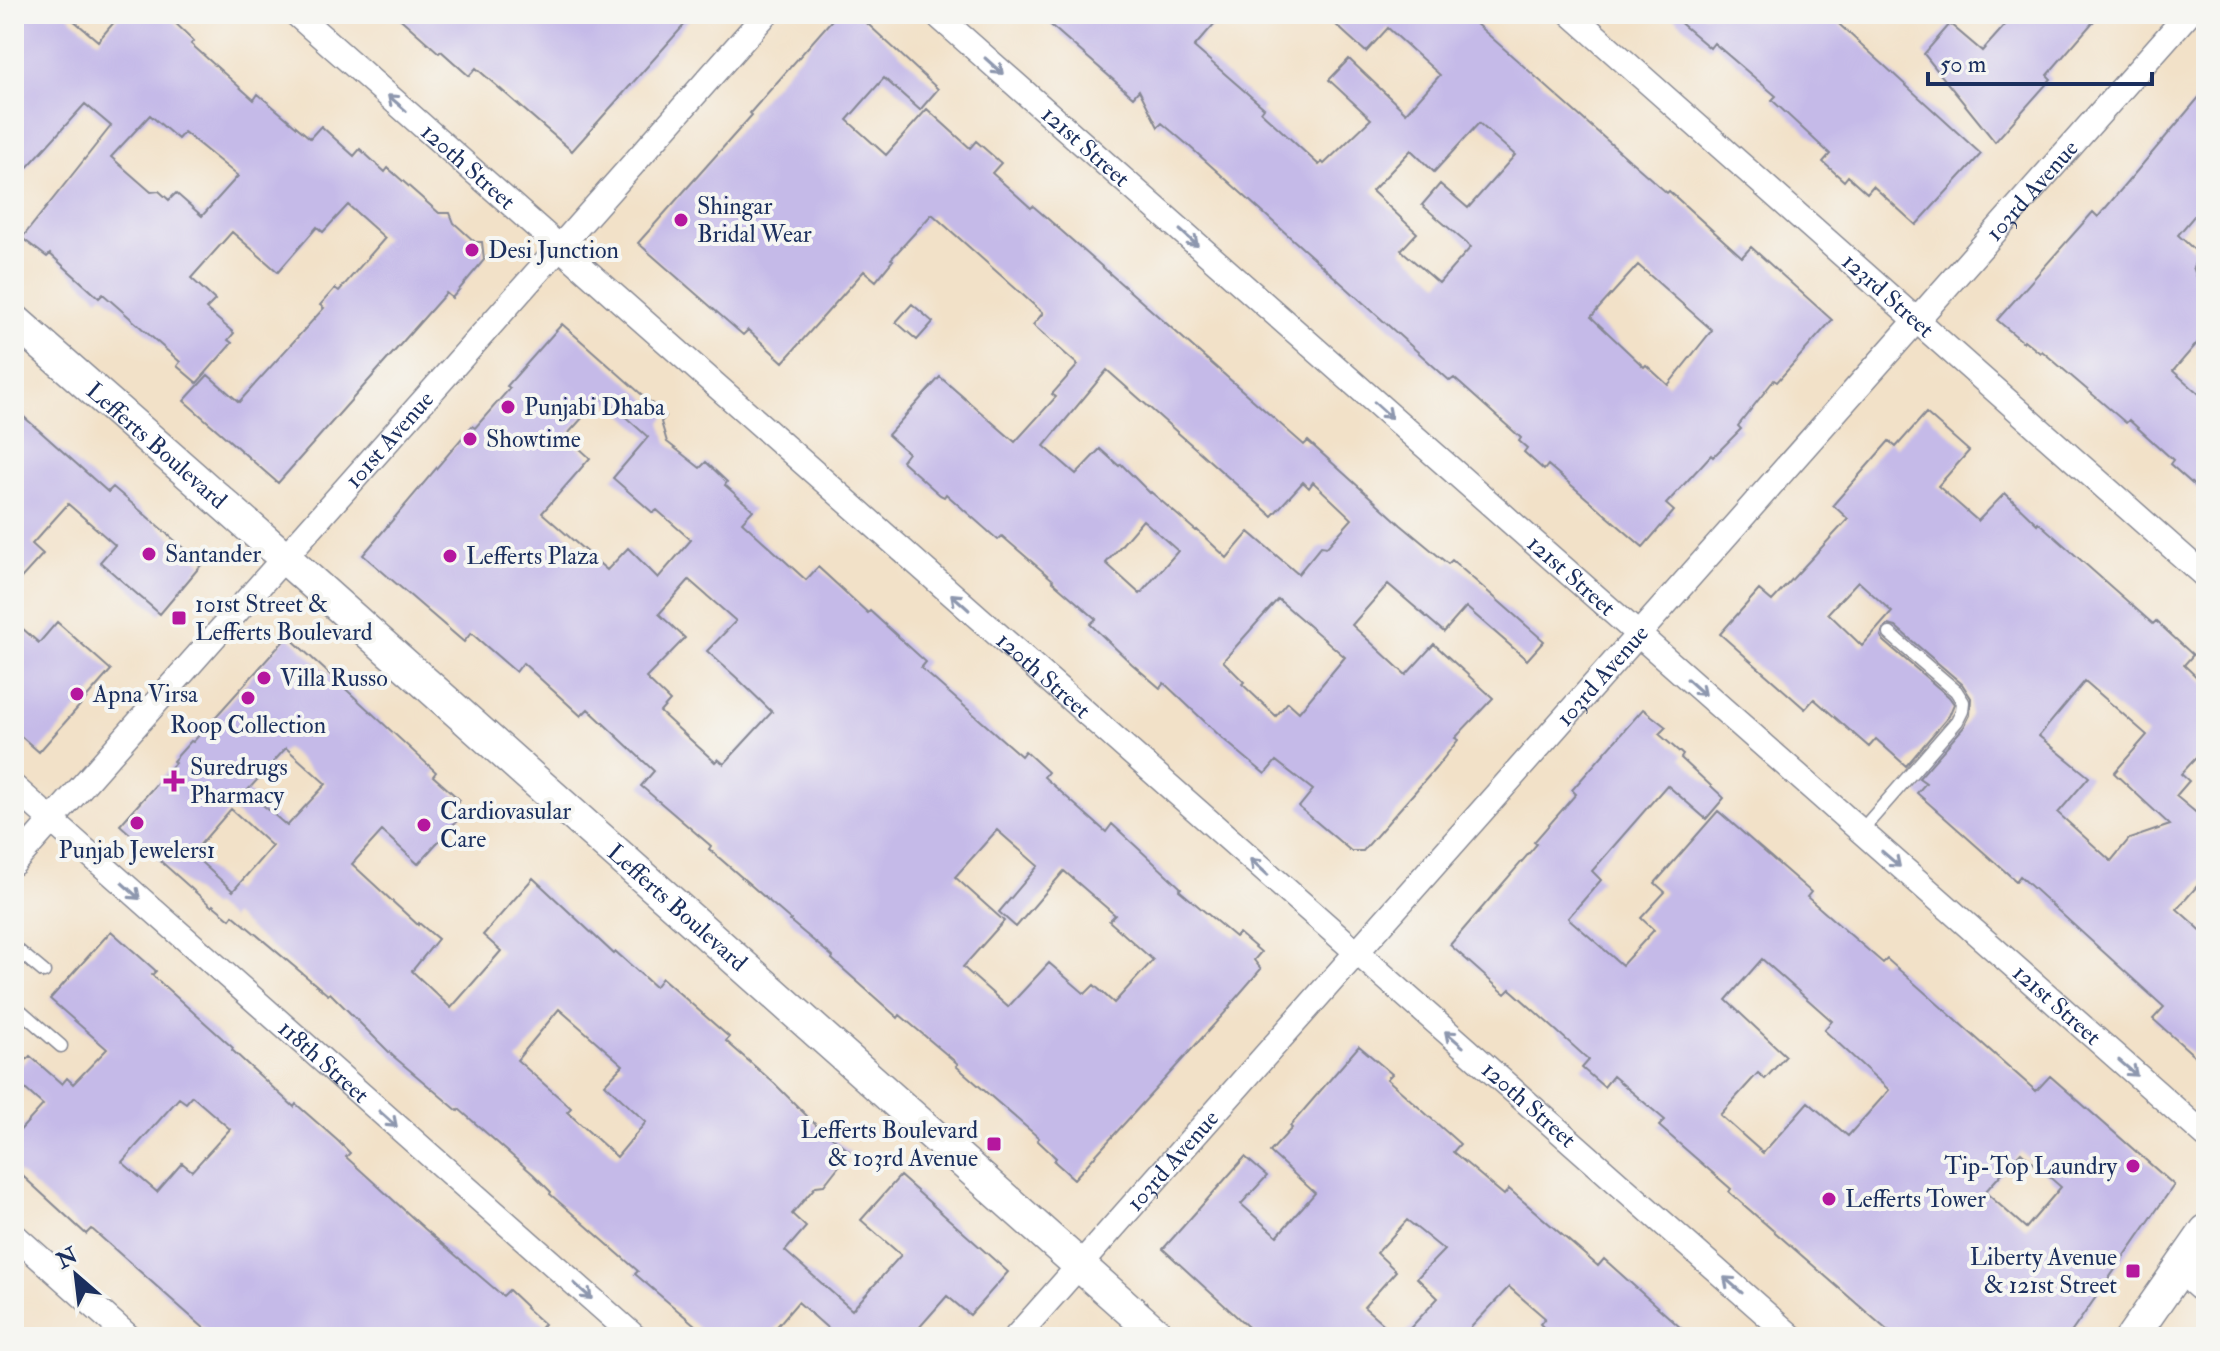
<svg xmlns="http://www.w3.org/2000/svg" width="2220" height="1351" viewBox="0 0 2220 1351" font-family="'IM FELL Double Pica',serif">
	<rect width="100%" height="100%" fill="#f6f6f2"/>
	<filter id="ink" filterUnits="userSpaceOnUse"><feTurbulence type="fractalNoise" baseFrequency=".0125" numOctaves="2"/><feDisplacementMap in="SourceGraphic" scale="16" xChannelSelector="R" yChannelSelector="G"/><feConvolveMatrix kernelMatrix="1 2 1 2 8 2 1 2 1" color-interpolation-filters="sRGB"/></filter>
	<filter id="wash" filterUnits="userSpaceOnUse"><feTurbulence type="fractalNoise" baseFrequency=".006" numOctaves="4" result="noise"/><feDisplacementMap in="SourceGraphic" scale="32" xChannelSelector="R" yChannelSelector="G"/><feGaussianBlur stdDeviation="1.8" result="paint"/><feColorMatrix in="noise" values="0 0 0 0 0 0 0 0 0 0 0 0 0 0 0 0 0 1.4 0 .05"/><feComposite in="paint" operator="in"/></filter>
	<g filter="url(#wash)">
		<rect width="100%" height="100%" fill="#f2e1c8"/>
		<g id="blocks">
			<path fill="#c5bae8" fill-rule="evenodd" d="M14 14H66L98 41 121 14H166L194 41 191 44 254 100 258 94 310 138 321 126 354 156 360 149 385 172 388 168 439 213H450L454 223 475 242H482L484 260 452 298 446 293 278 483 184 401 208 375 239 402 324 308 320 305 335 288 339 291 385 238 348 205 323 232 317 227 278 272 232 232 191 278 215 300 206 309 234 333 228 340 232 343 197 383 177 366 180 362 103 294 99 298 50 254 47 257 22 238 111 126 85 104 14 182ZM150 115 178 139 184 132 238 176 202 216 176 193 169 200 159 191 151 192 111 157Z
				M395 14H694L572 151 476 68 469 76 441 51 439 53Z
				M837 14H857L938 89 920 110 884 78 847 120 886 155 927 109 970 148 976 141 1001 163 992 173 1031 208 1033 206 1048 219 1304 445 1308 441 1401 525 1448 564 1452 560 1544 641 1527 660 1466 607 1444 632 1388 584 1352 625 1406 675 1434 644 1493 698 1455 738 1458 740 1435 769 1363 851H1351L1299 807 1313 790 1276 761 1265 774 1222 738 1164 683 1160 688 1132 664 1090 624 1096 619 1052 581 1053 580 1002 536 998 540 946 494 944 497 940 495 902 461 908 453 888 435 940 377 1015 442 1056 397 1052 394 1078 365 1033 325 1043 313 932 214 891 259 893 260 876 281 864 271 783 362 748 330 743 335 638 243 752 115 750 113ZM1107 370 1272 516 1303 482 1309 488 1313 482 1352 519 1327 547 1321 546 1298 574 1249 532 1227 558 1197 530 1196 531 1151 492 1150 493 1121 464 1119 466 1100 449 1076 474 1044 446ZM1143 520 1178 551 1140 594 1106 563ZM1278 599 1345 657 1299 712 1288 702 1276 716 1242 684 1244 682 1223 661Z
				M1038 14H1223L1194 47 1264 108 1261 112 1319 165 1322 162 1324 164 1371 119 1329 80 1349 59 1406 113 1440 75 1388 28 1366 52 1324 14H1465L1610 143 1667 193 1669 191 1742 257 1751 247 1832 320 1777 382 1774 380 1738 426 1741 429 1713 457 1711 455 1666 504 1674 511 1643 547 1548 465 1544 470 1524 452 1527 448 1519 441 1521 438 1454 378 1450 381 1189 146 1162 123 1158 127 1139 90 1133 97ZM1479 123 1515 155 1468 208 1440 184 1422 205 1471 247 1439 283 1401 250 1417 233 1372 191 1411 150 1434 172ZM1638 265 1712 330 1668 385 1646 365 1644 367 1591 317Z
				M1670 14H1828L1981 154 1916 225 1873 186 1867 193 1848 176 1844 181 1823 162 1830 154 1772 100 1776 96 1714 43 1710 48Z
				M2015 14H2100L2047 75 2051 79 1995 142 1924 54 1950 24 1982 51Z
				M2206 89V202L2178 235 2199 254 2193 267 2198 280 2206 284V333L2173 371 2206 400V496L2170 464 2173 460 2129 420 2126 423 2042 351 2040 353 2024 340 2023 342 1997 320 2093 212 2098 217Z
				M912 304 933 322 917 340 896 322Z
				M562 324 666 416 661 422 667 442 700 468 706 462 727 482 725 485 753 510 742 522 806 580 818 567 868 613 870 611 926 662 921 668 1021 756 1025 751 1048 772 1044 777 1106 832 1112 824 1181 888 1179 890 1235 937 1239 933 1261 952 1254 960 1261 969 1229 1006 1230 1007 1074 1179 1054 1161 1056 1158 1037 1140 1039 1138 956 1066 958 1064 900 1015 898 1018 832 959 833 957 790 921 791 920 709 849 711 846 641 786 654 771 588 709 581 716 523 663 516 672 471 633 464 642 363 555 472 426 475 428 510 388 507 386ZM602 396 648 437 613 478 653 513 657 510 691 540 658 578 628 548 607 570 542 513 590 458 566 436ZM689 580 736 621 707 651 737 678 772 712 724 764 718 759 715 762 660 712 670 701 646 678 685 638 659 614ZM997 830 1038 866 999 912 1016 927 1064 871 1115 915 1109 921 1153 960 1114 1003 1094 985 1085 994 1049 963 1008 1007 963 967 1004 921 955 877Z
				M14 408 108 492 113 487 202 564 160 614 100 562 115 545 68 504 32 544 43 554 14 586Z
				M1926 413 1969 451 1938 486 1978 521 2005 493 2037 524 2038 522 2153 624 2156 621 2193 655 2184 665 2206 686V747L2181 774 2189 781 2176 796 2206 821V876L2177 909 2206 935V1066L2153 1019 2164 1007 2020 876 2016 881 1917 793 1926 783 1919 778 1964 727 1970 715 1971 698 1962 684 1896 627 1888 625 1883 629 1881 636 1884 641 1949 697 1954 704 1949 716 1906 766 1876 739 1869 747 1814 699 1805 709 1720 634 1759 590 1772 601 1848 519 1833 505 1889 441 1896 447ZM1858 581 1892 612 1862 646 1828 613ZM2085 681 2147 735 2114 773 2170 825 2129 839 2111 861 2058 813 2089 777 2039 736Z
				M14 621 39 643 57 622 111 670 39 752 14 730Z
				M288 636 436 772 433 776 460 800 453 807 462 815 418 864 382 831 352 864 418 925 419 923 438 939 412 971 451 1008 501 951 483 935 533 878 614 954 616 952 655 987 662 978 729 1037 726 1041 775 1084 822 1131 823 1129 850 1152 824 1185 816 1186 792 1214 806 1227 785 1251 852 1310 901 1255 861 1220 900 1176 1008 1272 970 1315 947 1296 911 1337H829L833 1333 798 1302 768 1337H709L635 1274 638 1271 550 1194 551 1192 533 1174 459 1109 458 1111 393 1056 330 993 328 995 233 915 230 919 213 905 212 907 120 825 175 763 173 761 191 741 193 742ZM286 748 326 784 287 826 247 791ZM231 809 272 846 233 891 192 854ZM559 1009 623 1065 605 1084 646 1122 617 1157 567 1112 571 1108 517 1060Z
				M1643 709 1666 727 1659 734 1683 755 1681 758 1724 798 1706 819 1667 785 1592 871 1601 880 1568 918 1622 965 1654 930 1641 918 1665 892 1655 883 1718 811 1811 892 1807 897 1846 931 1883 963 1887 959 2036 1091 2050 1076 2174 1185 2068 1337H1895L1729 1192 1731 1189 1659 1126 1665 1120 1613 1076 1604 1087 1582 1068 1589 1060 1510 989 1505 994 1450 945 1537 844 1534 842 1576 794 1572 790ZM1762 959 1832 1021 1824 1030 1889 1090 1848 1136 1808 1102 1763 1153 1720 1115 1758 1073 1765 1079 1786 1056 1726 1000ZM2021 1152 2061 1187 2026 1228 1985 1192Z
				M111 931 156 971 152 975 233 1048 232 1050 294 1107 296 1104 338 1141 350 1153 346 1157 425 1229 503 1296 509 1290 527 1307 526 1308 544 1324 533 1337H214L93 1230 91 1229 86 1234 14 1168V1137L43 1105 14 1079V1073L30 1056 62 1084 67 1078 73 1084 107 1049 50 999ZM192 1096 230 1129 192 1171 182 1163 157 1192 122 1162 179 1098 186 1103Z
				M1359 1046 1392 1074 1387 1079 1460 1144 1453 1152 1504 1195 1509 1189 1598 1266 1604 1259 1691 1337H1554L1540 1324 1545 1318 1509 1287 1462 1337H1402L1438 1298 1417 1278 1444 1250 1407 1220 1377 1253 1396 1271 1364 1307 1398 1337H1259L1163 1249 1245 1157 1267 1176 1241 1204 1277 1236 1315 1193 1270 1152 1292 1128 1290 1126Z"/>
		</g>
	</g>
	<g filter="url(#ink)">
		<use href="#blocks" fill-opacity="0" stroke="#868893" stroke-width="2"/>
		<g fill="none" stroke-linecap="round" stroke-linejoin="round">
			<defs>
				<path id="service" d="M2206 260 2202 267 2206 275
					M1860 832 1957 721 1962 711 1963 702 1956 691 1890 634
					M14 947 44 972
					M14 1005 61 1046"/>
				<g id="minor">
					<path id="s1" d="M296 14 1792 1337"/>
					<path id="s2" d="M936 14 2206 1136"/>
					<path id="s3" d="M1571 14 2206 577"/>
					<path d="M2205 14 2206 15"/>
					<path id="s4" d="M14 787 635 1337"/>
					<path id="s5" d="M14 863 766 14"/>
					<path d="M14 1235 129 1337"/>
					<path d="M2179 1270 2206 1294"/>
					<path id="s6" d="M1016 1337 2188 14"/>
				</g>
				<g id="tertiary">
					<path id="s7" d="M14 320 285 558 1160 1337"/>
					<path d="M2132 1337 2206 1231"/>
				</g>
			</defs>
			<use href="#service" stroke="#868893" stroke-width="15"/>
			<use href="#minor" stroke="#868893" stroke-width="27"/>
			<use href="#tertiary" stroke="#868893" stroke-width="35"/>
			<use href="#service" stroke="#fff" stroke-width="12"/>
			<use href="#minor" stroke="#fff" stroke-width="24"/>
			<use href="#tertiary" stroke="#fff" stroke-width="32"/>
		</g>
		<defs><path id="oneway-shaft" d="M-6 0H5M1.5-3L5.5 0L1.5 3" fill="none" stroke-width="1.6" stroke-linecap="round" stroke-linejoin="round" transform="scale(2)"/></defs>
		<g stroke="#8d97ae">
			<use href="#oneway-shaft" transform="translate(994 66) rotate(42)"/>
			<use href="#oneway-shaft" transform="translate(397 103) rotate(-139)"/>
			<use href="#oneway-shaft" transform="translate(1189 238) rotate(42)"/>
			<use href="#oneway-shaft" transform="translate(1383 410) rotate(42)"/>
			<use href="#oneway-shaft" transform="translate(960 602) rotate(-138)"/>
			<use href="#oneway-shaft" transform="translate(1696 687) rotate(42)"/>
			<use href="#oneway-shaft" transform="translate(1891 859) rotate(41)"/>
			<use href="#oneway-shaft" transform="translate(1259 867) rotate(-138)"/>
			<use href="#oneway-shaft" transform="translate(131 891) rotate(42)"/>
			<use href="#oneway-shaft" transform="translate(1454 1039) rotate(-139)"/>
			<use href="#oneway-shaft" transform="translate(2128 1068) rotate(41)"/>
			<use href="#oneway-shaft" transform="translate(388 1119) rotate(42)"/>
			<use href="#oneway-shaft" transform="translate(1733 1285) rotate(-139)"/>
			<use href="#oneway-shaft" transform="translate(583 1291) rotate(42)"/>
		</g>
	</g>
	<g fill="#b5179e" stroke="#f6f6f2" stroke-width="3">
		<circle cx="681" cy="220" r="8"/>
		<circle cx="472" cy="250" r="8"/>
		<circle cx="508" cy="407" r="8"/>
		<circle cx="470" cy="439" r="8"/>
		<circle cx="149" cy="554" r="8"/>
		<circle cx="450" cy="556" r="8"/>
		<rect x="171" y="610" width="16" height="16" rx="4"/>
		<circle cx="264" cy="678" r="8"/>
		<circle cx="77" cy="694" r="8"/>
		<circle cx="248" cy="698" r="8"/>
		<path d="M170 769h8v8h8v8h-8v8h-8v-8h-8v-8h8z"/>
		<circle cx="137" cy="823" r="8"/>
		<circle cx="424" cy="825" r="8"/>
		<rect x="986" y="1136" width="16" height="16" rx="4"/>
		<circle cx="2133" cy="1166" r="8"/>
		<circle cx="1829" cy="1199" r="8"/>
		<rect x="2125" y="1263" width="16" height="16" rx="4"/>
	</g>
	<g text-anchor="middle" stroke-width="8" stroke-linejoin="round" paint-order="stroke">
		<g font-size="24" fill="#1b2f5e" stroke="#f6f6f2">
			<text dy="8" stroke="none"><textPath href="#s2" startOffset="200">121st Street</textPath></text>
			<text dy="8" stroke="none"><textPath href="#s1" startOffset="230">120th Street</textPath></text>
			<text dy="8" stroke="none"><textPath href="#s6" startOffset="1532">103rd Avenue</textPath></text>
			<text dy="8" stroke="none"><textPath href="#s3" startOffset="424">123rd Street</textPath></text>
			<text dy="8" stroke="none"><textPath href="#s5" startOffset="566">101st Avenue</textPath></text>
			<text dy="8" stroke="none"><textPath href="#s7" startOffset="190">Lefferts Boulevard</textPath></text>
			<text dy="8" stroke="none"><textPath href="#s2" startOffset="848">121st Street</textPath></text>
			<text dy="8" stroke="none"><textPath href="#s1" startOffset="998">120th Street</textPath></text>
			<text dy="8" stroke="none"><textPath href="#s6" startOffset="884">103rd Avenue</textPath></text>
			<text dy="8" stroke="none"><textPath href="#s7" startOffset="886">Lefferts Boulevard</textPath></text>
			<text dy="8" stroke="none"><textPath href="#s2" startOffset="1496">121st Street</textPath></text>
			<text dy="8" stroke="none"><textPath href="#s4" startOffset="414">118th Street</textPath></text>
			<text dy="8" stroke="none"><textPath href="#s1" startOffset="1646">120th Street</textPath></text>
			<text dy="8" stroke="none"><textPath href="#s6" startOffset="236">103rd Avenue</textPath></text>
		</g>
		<g font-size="24" fill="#1b2f5e" stroke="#f6f6f2" text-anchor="start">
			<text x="697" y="214">Shingar<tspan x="697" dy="28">Bridal Wear</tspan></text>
			<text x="488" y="258">Desi Junction</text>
			<text x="524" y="415">Punjabi Dhaba</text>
			<text x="486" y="447">Showtime</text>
			<text x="165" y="562">Santander</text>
			<text x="466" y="564">Lefferts Plaza</text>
			<text x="195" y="612">101st Street &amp;<tspan x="195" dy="28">Lefferts Boulevard</tspan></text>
			<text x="280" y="686">Villa Russo</text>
			<text x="93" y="702">Apna Virsa</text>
			<text x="248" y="733" text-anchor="middle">Roop Collection</text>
			<text x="190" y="775">Suredrugs<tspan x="190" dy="28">Pharmacy</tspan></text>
			<text x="440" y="819">Cardiovasular<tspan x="440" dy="28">Care</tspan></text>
			<text x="137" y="858" text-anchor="middle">Punjab Jewelers1</text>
			<text x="978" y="1138" text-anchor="end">Lefferts Boulevard<tspan x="978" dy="28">&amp; 103rd Avenue</tspan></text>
			<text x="2117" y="1174" text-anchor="end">Tip-Top Laundry</text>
			<text x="1845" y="1207">Lefferts Tower</text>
			<text x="2117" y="1265" text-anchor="end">Liberty Avenue<tspan x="2117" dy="28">&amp; 121st Street</tspan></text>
		</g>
	</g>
	<rect width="2220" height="1351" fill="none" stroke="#f6f6f2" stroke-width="48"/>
	<g transform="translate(76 1275) rotate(332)" stroke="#f6f6f2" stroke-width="6" paint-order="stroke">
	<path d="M0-6L14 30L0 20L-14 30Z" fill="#1b2f5e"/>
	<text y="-12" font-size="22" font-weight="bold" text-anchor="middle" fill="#1b2f5e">N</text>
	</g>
	<path d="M1928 72v12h224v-12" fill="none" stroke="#1b2f5e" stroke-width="4"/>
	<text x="1940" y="72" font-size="24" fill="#1b2f5e" stroke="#f6f6f2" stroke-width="6" paint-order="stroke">50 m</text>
</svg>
